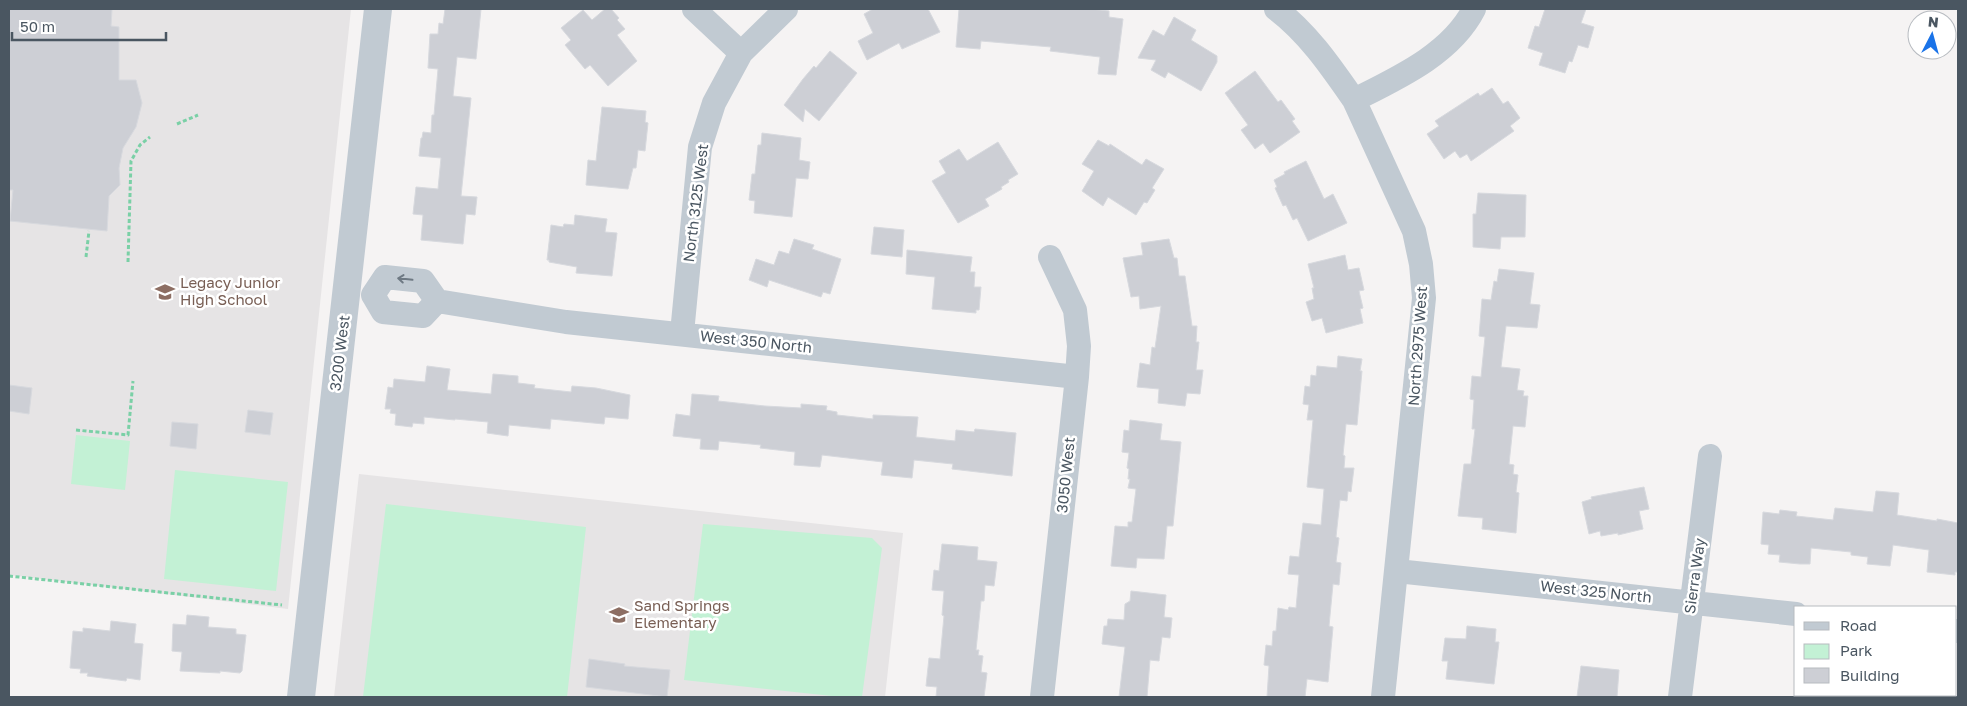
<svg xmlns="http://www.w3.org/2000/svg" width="1967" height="706" viewBox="0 0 1967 706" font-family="'Golos Text',sans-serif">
	<rect width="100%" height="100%" fill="#f5f3f3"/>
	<path fill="#e6e4e5" d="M9 9H351L288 609 9 575Z
		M359 474 903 533 885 697H334Z"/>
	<path fill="#c3f1d5" d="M76 435 130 441 125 490 71 484Z
		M175 470 288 482 276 591 164 579Z
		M386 504 586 527 567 697H363Z
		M703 524 872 538 882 548 862 697H841L684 680Z"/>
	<path fill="#cdcfd5" stroke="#d7d9de" d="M9 9H112L111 26 119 27V80H136L142 103 136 127 123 148 119 168 120 185 109 196 107 231 10 221 13 190H9Z
		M445 9H481L476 59 457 57 453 96 471 98 461 196 477 197 475 215 466 214 463 244 421 240 423 215 413 214 416 187 438 189 441 158 419 156 421 138H422L423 132 431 133 432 115H434L438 69 428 68 430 34H438L439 23 443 24Z
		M605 9H611L619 18 617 20 625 29 617 35 637 61 608 86 590 65 585 69 565 45 571 40 561 28 583 10 592 20Z
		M873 9H928L940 32 902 49 899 43 867 60 858 41 873 33 864 14Z
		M959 9H1091L1109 11V17L1123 19 1116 75 1098 74 1100 57 1050 51 1051 47 981 41 980 49 956 47Z
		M1545 9H1586L1581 23 1594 27 1588 48 1578 45 1572 62 1569 61 1565 73 1539 65 1543 53 1528 48 1535 26 1539 27Z
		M1174 17 1196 30 1191 40 1217 56V62L1201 91 1168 72 1165 78 1151 70 1156 60 1138 58 1153 30 1164 36Z
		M830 51 857 73 819 121 805 109 803 122 784 105 803 79 814 66 816 68Z
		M1255 71 1278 102 1281 100 1295 119 1292 121 1300 132 1270 153 1263 143 1255 149 1241 130 1248 125 1225 93Z
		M1492 88 1503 104 1508 101 1520 118 1510 126 1514 131 1471 161 1467 154 1460 158 1455 151 1444 159 1427 134 1439 126 1435 121 1478 93 1480 96Z
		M602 107 646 111 645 122 648 123 645 151 638 150 636 168H633L628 189 586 185 588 160 596 161Z
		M762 133 801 138 799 160 810 162 808 179 796 178 792 217 754 213 755 201 749 200 752 174H755L758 145H761Z
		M1098 140 1109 146 1110 144 1142 165 1146 159 1164 169 1152 188 1155 190 1147 203 1144 202 1136 215 1108 197 1103 206 1082 191 1094 171 1082 164Z
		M998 142 1018 174 1008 180 1009 182 1001 187 1002 189 985 199 989 206 958 223 932 181 946 173 939 161 959 149 967 161Z
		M1306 161 1324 199 1333 194 1347 223 1308 241 1297 218 1293 220 1286 205 1283 206 1275 188 1277 187 1274 180 1285 174 1284 172Z
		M1478 193 1526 195 1525 237H1501L1500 249 1473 247V214H1476Z
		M575 215 607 219 605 232 617 233 612 276 576 273 577 267 549 262V260H547L551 225 563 227 564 224 574 225Z
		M874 227 904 230 902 257 871 254Z
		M794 239 814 245 812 249 841 259 830 294 823 292 821 297 769 280 767 287 749 280 756 259 774 265 779 251 789 254Z
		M1169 239 1174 258H1177L1179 276H1185L1192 326H1197L1196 342H1199L1196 370H1203L1200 394 1187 393 1185 406 1158 403 1159 389 1137 387 1140 363 1150 365 1152 347 1155 348 1161 306 1140 309 1139 296 1131 297 1123 258 1143 255 1141 243Z
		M907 250 972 257 970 272H975L974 287H981L979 310H976V313L932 309 935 277 906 274Z
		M1345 255 1348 270 1359 268 1364 290 1359 291 1363 308 1360 309 1363 323 1326 333 1322 318 1312 321 1306 302 1314 299 1312 288H1314L1308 264Z
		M1499 269 1534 273 1530 304 1540 305 1537 328 1506 326 1501 367 1520 369 1517 390 1524 391 1523 396H1528L1525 427 1513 426 1509 464 1514 465 1513 474 1518 475 1516 492 1519 493 1516 533 1482 529 1483 518 1458 516 1464 464H1471L1475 429H1472L1474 400 1470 399 1472 376 1481 377 1485 337 1479 336 1482 299 1491 300 1494 281 1497 282Z
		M1338 356 1362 359 1360 371H1362L1357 425 1346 424 1343 455 1345 456 1344 468H1354L1351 492 1348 491 1347 501 1340 500 1336 537 1339 538 1336 562 1341 563 1339 585 1333 584 1329 626 1333 627 1328 682 1307 679 1305 697H1267L1269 666 1264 665 1266 645 1272 646 1273 631H1276L1278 608 1288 610 1289 607 1296 608 1299 575 1288 574 1290 556 1299 557 1303 523 1321 525 1324 489 1307 487 1313 420H1307L1309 405 1303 404 1305 386 1310 387 1311 375 1316 376 1317 366 1337 368Z
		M427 366 450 369 447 390 491 394 493 374 518 376V383L535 385 534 388 571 392 572 386 596 388 630 395 628 419 605 417 604 424 551 419 550 429 509 425 508 436 487 433 488 422 455 419V420L424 417V424L413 423 412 427 395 425 396 414 390 413 391 409H385L388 387 393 388 394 379 425 382Z
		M9 385 32 388 29 414 9 411Z
		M692 394 719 396 718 401 765 406 801 408V404L827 406 826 410 837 412V415L873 419V415L918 417 916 437 955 441 956 430 974 432 975 429 1016 433 1012 476 952 469 953 464 914 460 912 478 881 475 883 462 822 455 820 467 794 465 795 452 760 448 761 445 719 441 718 450 700 449 701 439 673 436 676 414 690 416Z
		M248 410 273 413 270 435 245 432Z
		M1130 420 1162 424 1160 440 1181 442 1173 526H1167L1164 559 1137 558 1136 568 1111 566 1115 526 1128 527V522H1132L1136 489 1128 488 1130 479H1128L1129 469 1127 468 1129 453 1122 452 1124 430 1129 431Z
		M172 422 198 424 196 449 170 446Z
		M1644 487 1649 509 1639 511 1643 529 1618 535V533L1601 536 1600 531 1589 534 1582 502 1592 499 1591 497Z
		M1876 491 1899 493 1897 515 1937 521V519L1958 523V572H1955V575L1927 572 1929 550 1893 545 1890 566 1867 564 1868 557 1851 555V552L1811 548 1810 564H1800L1779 562 1780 555 1768 554 1769 545 1761 544 1763 512 1779 514 1780 510 1797 512 1796 516 1833 520 1835 508 1873 512Z
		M942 544 978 547 977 560 997 562 994 586 985 585 984 601H981L976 650H979L978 655 983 656 981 672 987 673 984 697H936L937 687 926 686 929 658 940 659 944 616 942 615 944 591 932 590 934 570 939 571Z
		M1131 591 1166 595 1164 617 1172 618 1170 638 1162 637 1159 661 1150 660 1147 697H1119L1125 647 1102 644 1104 626H1107L1108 619 1124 620 1125 604 1130 601Z
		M187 615 209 617 208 627 236 629V634L246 635 242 671 240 673 220 671V673L180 671 182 652 172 651 173 624 186 625Z
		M111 621 136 624 134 643 143 644 140 680 127 678 126 681 87 676 88 673H80L81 669 70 668 73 631 83 632V628L110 631Z
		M1467 626 1496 629 1495 642H1499L1494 684 1446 679 1448 661H1442L1445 638 1466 639Z
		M589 659 625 664 624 666 670 670 667 697 586 687Z
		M1581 666 1619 670 1617 697H1577Z"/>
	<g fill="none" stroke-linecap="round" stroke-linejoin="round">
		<path stroke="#7ad0a6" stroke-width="3" stroke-dasharray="4 2.5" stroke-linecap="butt" d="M177 124 198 115
			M86 257 89 231
			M128 262 131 161 140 145 150 137
			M76 430 128 435 133 381
			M9 576 282 605"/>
		<path stroke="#c1cad2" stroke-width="24" d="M694 9 741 53
			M1276 9C1308 33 1331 67 1354 100
			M373 295 385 277 423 281 437 301 566 322 1077 377
			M373 295 383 312 423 316 437 301
			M682 333 700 147 714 103 741 53 786 9
			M1397 571 1796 614
			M1956 631H1958
			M1042 697 1077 377 1079 346 1075 310 1050 257
			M1383 697 1424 298 1421 264 1414 231 1354 100C1398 78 1451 54 1474 9
			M1680 697 1710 456"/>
		<path stroke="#c1cad2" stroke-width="28" d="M301 697 378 9"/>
	</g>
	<defs><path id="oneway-shaft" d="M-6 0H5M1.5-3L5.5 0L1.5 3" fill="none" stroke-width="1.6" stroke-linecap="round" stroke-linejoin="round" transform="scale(1.25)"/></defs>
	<use stroke="#6e7983" href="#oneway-shaft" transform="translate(405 279) rotate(-174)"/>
	<defs>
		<symbol id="school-bare" viewBox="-9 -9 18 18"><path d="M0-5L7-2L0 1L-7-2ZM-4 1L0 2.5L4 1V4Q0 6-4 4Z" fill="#8d6e63" stroke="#fff" stroke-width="2.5" paint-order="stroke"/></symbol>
	</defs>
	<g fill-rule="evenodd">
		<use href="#school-bare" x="151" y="278" width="28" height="28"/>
		<use href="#school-bare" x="605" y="601" width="28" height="28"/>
	</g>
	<g text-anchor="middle" stroke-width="5" stroke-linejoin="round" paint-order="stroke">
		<g font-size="15" fill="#4a5661" stroke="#fff">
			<text transform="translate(696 203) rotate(-83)" y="5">North 3125 West</text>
			<text transform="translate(756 342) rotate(6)" y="5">West 350 North</text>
			<text transform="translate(1418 346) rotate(-86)" y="5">North 2975 West</text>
			<text transform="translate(340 353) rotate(-83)" y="5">3200 West</text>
			<text transform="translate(1066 475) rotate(-84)" y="5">3050 West</text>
			<text transform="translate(1695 576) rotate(-82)" y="5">Sierra Way</text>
			<text transform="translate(1596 592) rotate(6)" y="5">West 325 North</text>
		</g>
		<g font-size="15" fill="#785e54" stroke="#fff" text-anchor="start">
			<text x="180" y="288">Legacy Junior<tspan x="180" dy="17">High School</tspan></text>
			<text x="634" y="611">Sand Springs<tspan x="634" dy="17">Elementary</tspan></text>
		</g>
	</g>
	<rect width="1967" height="706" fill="none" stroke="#4a5661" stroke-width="20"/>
	<rect x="1794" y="606" width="162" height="90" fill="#ffffff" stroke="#b7bbc0"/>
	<rect x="1804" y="622" width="25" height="8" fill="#c1cad2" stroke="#b7bbc0"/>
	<text x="1840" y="631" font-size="15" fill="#4a5661">Road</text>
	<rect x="1804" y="644" width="25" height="15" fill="#c3f1d5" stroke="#b7bbc0"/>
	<text x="1840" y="656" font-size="15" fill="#4a5661">Park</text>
	<rect x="1804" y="668" width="25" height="15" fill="#cdcfd5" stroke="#b7bbc0"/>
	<text x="1840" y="681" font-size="15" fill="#4a5661">Building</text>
	<g transform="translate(1932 35) rotate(6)"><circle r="24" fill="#ffffff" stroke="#b7bbc0"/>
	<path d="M0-4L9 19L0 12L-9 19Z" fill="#1a73e8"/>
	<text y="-8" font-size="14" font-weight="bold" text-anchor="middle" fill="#4a5661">N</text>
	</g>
	<path d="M12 32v8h154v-8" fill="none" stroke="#4a5661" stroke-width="2.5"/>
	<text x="20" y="32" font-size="15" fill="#4a5661" stroke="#ffffff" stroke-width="4" paint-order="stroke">50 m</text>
</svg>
